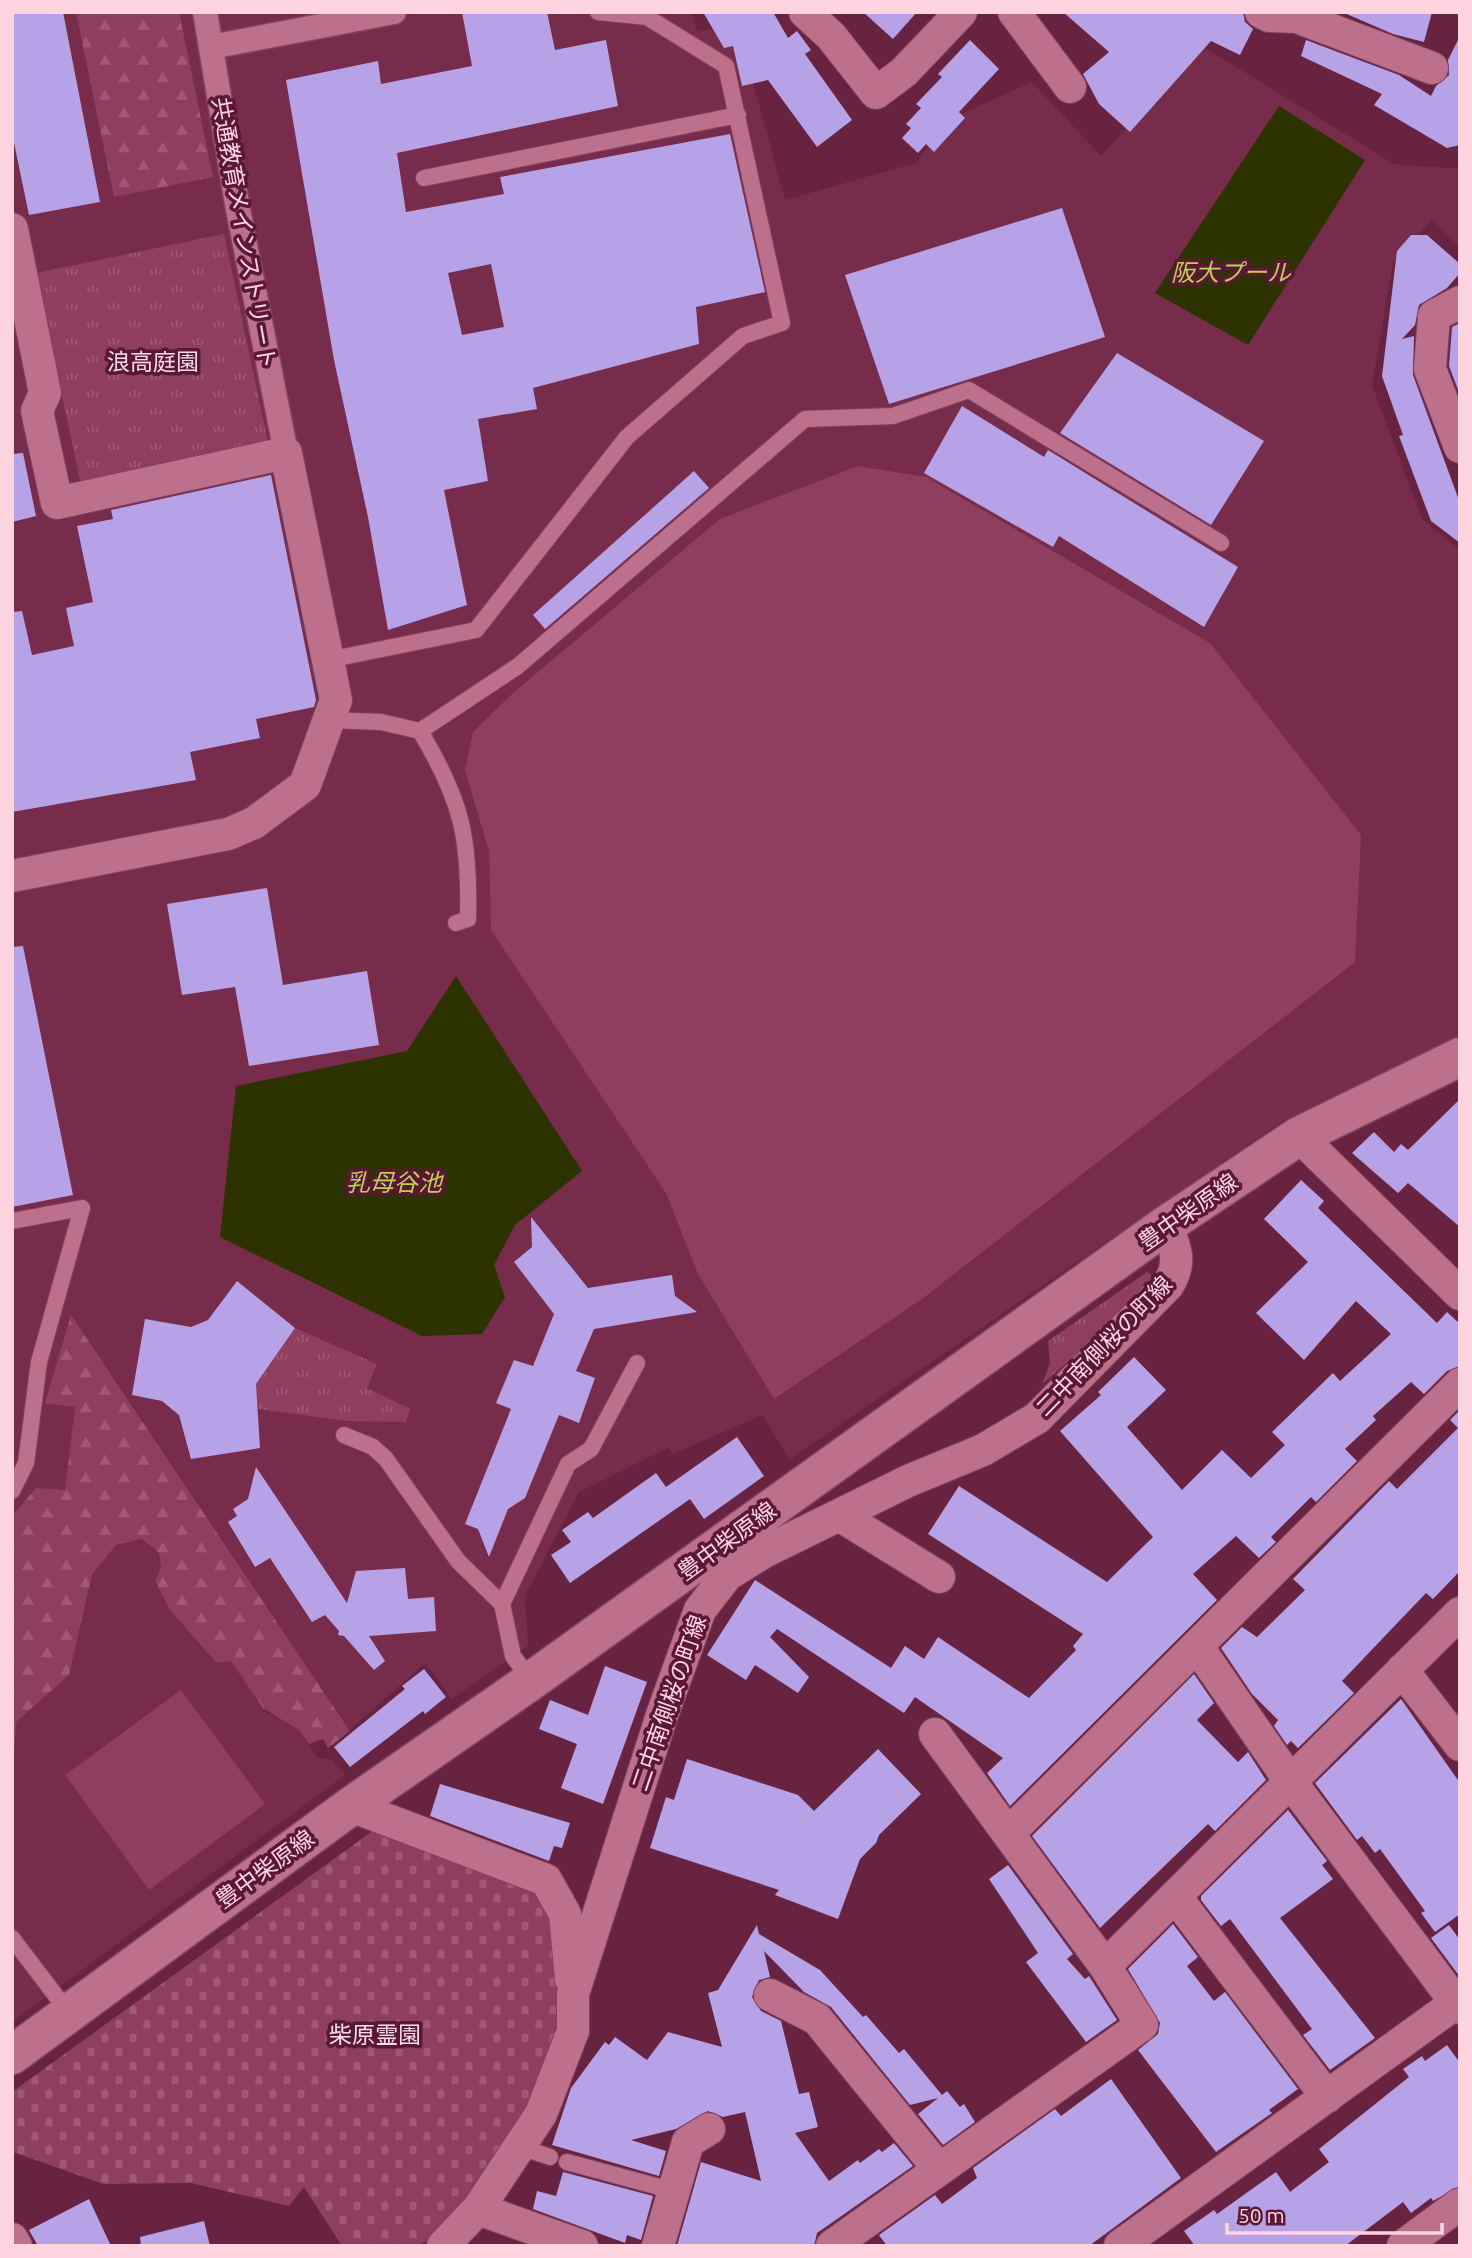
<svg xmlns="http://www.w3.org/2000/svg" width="1472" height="2258" viewBox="0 0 1472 2258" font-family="Ubuntu,'Noto Sans JP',sans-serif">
	<defs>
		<pattern id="grass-tufts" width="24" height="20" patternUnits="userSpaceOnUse" patternTransform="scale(1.75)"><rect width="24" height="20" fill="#8e3e5e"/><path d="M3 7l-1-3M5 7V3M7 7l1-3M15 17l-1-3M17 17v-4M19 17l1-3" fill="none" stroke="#9f5975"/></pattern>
		<pattern id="forest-firs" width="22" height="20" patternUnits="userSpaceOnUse" patternTransform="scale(1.75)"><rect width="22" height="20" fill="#8e3e5e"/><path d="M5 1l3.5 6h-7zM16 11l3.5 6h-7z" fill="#9f5975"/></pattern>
		<pattern id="cemetery-stones" width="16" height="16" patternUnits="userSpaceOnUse" patternTransform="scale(1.75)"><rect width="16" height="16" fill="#8e3e5e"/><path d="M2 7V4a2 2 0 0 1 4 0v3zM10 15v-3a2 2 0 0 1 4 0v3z" fill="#9f5975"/></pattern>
	</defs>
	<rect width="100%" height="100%" fill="#67233f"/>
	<path fill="#782c4b" d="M12 12H691L697 32 737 24 785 200 916 163 946 121 1032 82 1101 156 1202 46 1394 164 1460 169V247L1432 220 1393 262 1372 385 1422 519 1460 550V1039L1283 1121 790 1459 762 1415 673 1454 668 1448 579 1492 525 1596 528 1646 452 1699 425 1663 350 1730 113 1377 65 1490 17 1720 69 1675 92 1576 116 1545 142 1539 159 1553 161 1568 155 1581 170 1610 215 1663 231 1660 267 1713 285 1719 299 1730 317 1757 331 1759 345 1775 12 2022Z"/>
	<path fill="url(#grass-tufts)" d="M224 234 270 451 82 490 36 273Z
		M1147 1272 1154 1277 1114 1322 1042 1384 1050 1363 1048 1341Z
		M295 1328 377 1364 367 1388 410 1409 406 1422 347 1421 258 1409 256 1384Z"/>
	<path fill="url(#forest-firs)" d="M76 12H179L213 177 114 197Z
		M71 1315 350 1731 328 1748 323 1739 309 1744 299 1730 263 1708 231 1661 216 1663 170 1610 155 1581 161 1568 159 1553 142 1539 116 1545 92 1575 69 1675 16 1722 12 1791V1516L36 1488 65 1490 75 1407 45 1403Z"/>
	<path fill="url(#cemetery-stones)" d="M374 1830 542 1891C556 1931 560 1976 557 2018 554 2070 468 2231 417 2245 398 2251 362 2246 342 2246L304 2187 289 2206 191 2183 103 2184 13 2152 12 2092Z"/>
	<path fill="#8e3e5e" d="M858 466 926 477 1210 643 1361 835 1355 962 922 1299 774 1399 698 1274 666 1193 491 930 489 851 465 770 473 732 513 693 720 519Z
		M181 1690 265 1804 149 1890 65 1775Z"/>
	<path fill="#2c3301" d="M1279 106 1365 160 1248 345 1155 293Z
		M456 976 582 1171 515 1225 494 1265 505 1297 482 1334 422 1336 220 1237 236 1086 407 1051Z"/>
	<path fill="#b7a2e8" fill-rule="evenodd" d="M12 12H63L100 202 29 215 12 133Z
		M462 12H547L555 50 606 40 618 106 397 153 406 212 504 194 500 177 730 134 765 292 696 307 699 344 533 388 537 409 478 419 488 481 444 490 467 605 388 630 368 517 334 360 286 80 378 61 381 84 472 66ZM491 264 504 327 462 335 448 273Z
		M703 12H773L788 38 797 31 811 50 805 54 852 120 817 147 768 80 742 86 733 46 724 48Z
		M863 12H917L893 39Z
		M1063 12H1243L1245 22 1253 29 1240 55 1211 41 1130 132 1099 104 1083 74 1109 52Z
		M1342 12H1432L1424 42 1393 34Z
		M1460 36V145L1447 148 1374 105 1382 94 1301 56 1306 40 1399 75 1431 96 1436 86 1449 75 1448 60Z
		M970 40 999 69 959 112 965 118 934 152 926 144 918 153 902 138 911 128 906 124 921 108 916 104 942 77 938 74Z
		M1062 208 1105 337 889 404 845 275Z
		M1411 235H1427L1460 264V273L1447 288 1419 305 1415 325 1402 339 1414 336 1413 375 1460 503V543L1431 521 1399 436 1403 435 1382 376 1397 251Z
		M1460 323V395L1449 366 1452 327Z
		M1117 353 1264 441 1211 525 1060 433Z
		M962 406 1044 457 1048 450 1238 567 1204 627 1059 536 1053 547 924 473Z
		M23 453 36 516 12 522V454Z
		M694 471 709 488 545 629 533 615Z
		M271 475 316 700 314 707 256 719 260 738 190 752 196 780 12 812V612L22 611 32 655 74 646 66 608 93 602 77 526 113 519 111 510Z
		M267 888 283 985 367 971 379 1045 249 1066 235 987 182 995 167 904Z
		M23 946 73 1195 12 1207V947Z
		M1460 1099V1227L1408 1183 1398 1193 1352 1153 1374 1132 1394 1152 1401 1144 1408 1150Z
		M1301 1180 1324 1201 1318 1208 1437 1323 1447 1312 1460 1324V1366L1447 1371 1424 1394 1411 1382 1373 1416 1376 1420 1345 1449 1357 1461 1316 1502 1311 1497 1271 1537 1276 1542 1259 1558 1236 1536 1193 1574 1217 1600 1010 1806 987 1773 1003 1758 915 1697 904 1713 777 1629 770 1637 809 1677 798 1693 755 1665 746 1680 707 1655 755 1580 891 1668 905 1646 924 1659 938 1637 1029 1698 1076 1650 1073 1646 1083 1634 928 1534 959 1486 1107 1582 1153 1537 1060 1431 1101 1395 1098 1392 1134 1357 1166 1390 1127 1427 1182 1490 1222 1450 1251 1478 1285 1445 1272 1432 1333 1373 1340 1381 1391 1334 1356 1301 1304 1360 1256 1313 1308 1262 1264 1219Z
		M531 1217 588 1288 672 1275 675 1296 697 1312 594 1329 576 1371 595 1378 579 1423 559 1415 525 1498 508 1509 489 1557 478 1529 465 1524 511 1409 496 1403 514 1360 533 1366 554 1314 514 1262 532 1247Z
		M237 1281 295 1328 256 1384 260 1448 191 1459 179 1415 162 1401 132 1395 145 1319 191 1327 208 1320Z
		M1460 1410V1571L1433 1599 1426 1593 1342 1681 1354 1693 1298 1748 1291 1741 1287 1745 1274 1726 1278 1720 1252 1694 1221 1648 1242 1627 1257 1637 1305 1590 1293 1579 1389 1481 1397 1489 1458 1428 1450 1420Z
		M737 1437 764 1476 704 1519 690 1499 570 1583 551 1555 571 1542 562 1530 588 1512 593 1518 656 1473 666 1487Z
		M256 1467 347 1603 356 1571 405 1568 408 1599 434 1597 436 1631 369 1636 385 1661 374 1670 344 1636 338 1635 339 1631 325 1615 312 1622 270 1558 255 1567 228 1522 237 1516 233 1509 248 1499Z
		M605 1666 647 1682 603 1804 561 1788 577 1744 539 1729 550 1700 588 1715Z
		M424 1669 446 1697 425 1714 423 1711 350 1767 334 1747 405 1689 402 1686Z
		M1194 1674 1214 1703 1197 1720 1238 1762 1248 1752 1266 1780 1215 1831 1208 1824 1100 1928 1032 1836Z
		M1401 1699 1460 1783V1914L1435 1932 1421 1913 1425 1911 1380 1849 1375 1853 1362 1836 1357 1840 1315 1783Z
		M878 1749 921 1794 879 1835 876 1843 860 1859 838 1919 775 1895 779 1890 650 1848 666 1797 674 1800 687 1759 798 1795 814 1811Z
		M440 1784 570 1823 562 1848 554 1846 549 1861 430 1816Z
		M1288 1810 1327 1861 1322 1865 1333 1879 1280 1918 1375 2038 1330 2070 1303 2035 1312 2029 1230 1919 1221 1926 1201 1900V1896Z
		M1008 1865 1073 1954 1067 1959 1085 1979 1089 1976 1117 2020 1086 2042 1026 1962 1038 1953 989 1879Z
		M1173 1924 1198 1957 1187 1966 1214 2001 1225 1992 1298 2089 1269 2110 1272 2113 1216 2152 1138 2050 1158 2034 1160 2023 1128 1969Z
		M757 1925 759 1934 820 1970 863 2017 866 2015 899 2053 904 2049 942 2095 947 2091 960 2107 964 2104 975 2122 943 2145 918 2114 938 2098 910 2105 831 2007 804 1992 764 1951 770 1977 759 1980 752 1997 761 2011 781 2021 799 2094 809 2092 818 2127 795 2133 829 2181 858 2160 860 2163 879 2149 882 2152 894 2143 913 2166 817 2233 814 2246H677L701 2162 761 2181 745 2112 723 2117 708 2111 676 2129 631 2140 666 2151 659 2176 552 2145 571 2088 605 2042 609 2045 615 2037 647 2060 668 2032 722 2047 708 1993 718 1990Z
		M1449 1925 1460 1940V1977L1431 1938Z
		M1447 2045 1460 2063V2186L1433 2201 1431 2198 1411 2213 1403 2202 1345 2246H1195L1184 2231 1214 2210 1217 2214 1276 2172 1290 2192 1329 2162 1319 2149 1409 2077 1403 2069 1422 2056 1425 2061Z
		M1111 2079 1181 2178 1089 2246H887L879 2235 935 2195 942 2204 977 2178 973 2168 1055 2109 1061 2116Z
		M563 2172 653 2196 641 2240 627 2235 625 2243 533 2209 537 2191 556 2196Z
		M89 2199 111 2246H38L29 2230Z
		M204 2221 210 2246H141L140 2237Z"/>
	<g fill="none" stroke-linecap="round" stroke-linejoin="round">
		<defs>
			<path id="service" d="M424 178 738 115
				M328 660 476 630 627 437 743 336 782 323 726 66 647 17 598 12
				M329 720 381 722 420 731C462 801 470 838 468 919L456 923
				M420 731 518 666 805 419 893 416 969 390 1221 543
				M12 1221 82 1208 39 1362 26 1463 12 1491
				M344 1435 373 1447 386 1459 458 1561 502 1604 513 1656 531 1681
				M502 1604 568 1464 591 1449 637 1363
				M12 1938 69 2013
				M520 2147 550 2157
				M567 2162 674 2191"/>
			<path id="pedestrian" d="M205 12 237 204 286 453
				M211 47 394 12"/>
			<path id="minor" d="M805 12 831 36 876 93 904 72 961 12
				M1014 12 1070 87
				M1261 12 1269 16 1297 17 1432 68
				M12 229 45 393 37 411 57 503 286 453 336 700 305 785 254 823 228 834 12 876
				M1460 302 1434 316 1430 369 1460 447
				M1299 1136 1460 1294
				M839 1515 939 1577
				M1197 1646 1290 1781 1460 2008
				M1402 1670 1460 1745
				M351 1806 546 1880 565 1914 571 1979
				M1010 1832 1460 1384
				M1175 1896 1327 2097
				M1105 1966 1460 1613
				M770 1995 817 2019 938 2168
				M478 2209 582 2246
				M12 2239 16 2246
				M443 2246 478 2209 541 2114 573 2031V1994L662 1715 700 1610 727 1575 764 1552 908 1481 983 1450 1037 1418 1168 1285C1182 1263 1176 1248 1166 1225
				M658 2246 688 2142 709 2129
				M832 2246 1142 2025 1105 1966 935 1734
				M1120 2246 1460 2000
				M1403 2246 1460 2204"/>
			<path id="tertiary" d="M12 2055 351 1806 531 1681 1166 1225 1299 1136 1460 1057"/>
		</defs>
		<use href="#service" stroke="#80435e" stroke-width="18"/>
		<use href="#pedestrian" stroke="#80435e" stroke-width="27"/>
		<use href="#minor" stroke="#80435e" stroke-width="34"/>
		<use href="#tertiary" stroke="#80435e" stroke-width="41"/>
		<use href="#service" stroke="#bc708b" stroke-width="16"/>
		<use href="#pedestrian" stroke="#bc708b" stroke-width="24"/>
		<use href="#minor" stroke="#bc708b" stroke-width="32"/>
		<use href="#tertiary" stroke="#bc708b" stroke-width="38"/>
	</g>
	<g text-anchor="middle" stroke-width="7" stroke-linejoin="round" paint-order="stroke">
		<g font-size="23" fill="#ffd4e1" stroke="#5b1835">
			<text transform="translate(244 233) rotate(80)" y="8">共通教育メインストリート</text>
			<text transform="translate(1188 1212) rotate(-35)" y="8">豊中柴原線</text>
			<text transform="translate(1104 1346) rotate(-46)" y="8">二中南側桜の町線</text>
			<text transform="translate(727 1541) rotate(-36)" y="8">豊中柴原線</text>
			<text transform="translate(669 1703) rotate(-71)" y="8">二中南側桜の町線</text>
			<text transform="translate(265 1869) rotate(-36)" y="8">豊中柴原線</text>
		</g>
		<g font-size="23" fill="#f6dde4" stroke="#5b1835">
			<text x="153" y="370">浪高庭園</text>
			<text x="375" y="2043">柴原霊園</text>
		</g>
		<g font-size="24" font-style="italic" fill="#bdd058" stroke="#5b1835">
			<text x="1231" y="281">阪大プール</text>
			<text x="394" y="1191">乳母谷池</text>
		</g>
	</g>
	<rect width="1472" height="2258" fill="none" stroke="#ffd4e1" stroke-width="28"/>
	<path d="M1227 2223v10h215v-10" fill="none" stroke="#ffd4e1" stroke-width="3.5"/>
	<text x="1238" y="2223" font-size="21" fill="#ffd4e1" stroke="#5b1835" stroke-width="5" paint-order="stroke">50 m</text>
</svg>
